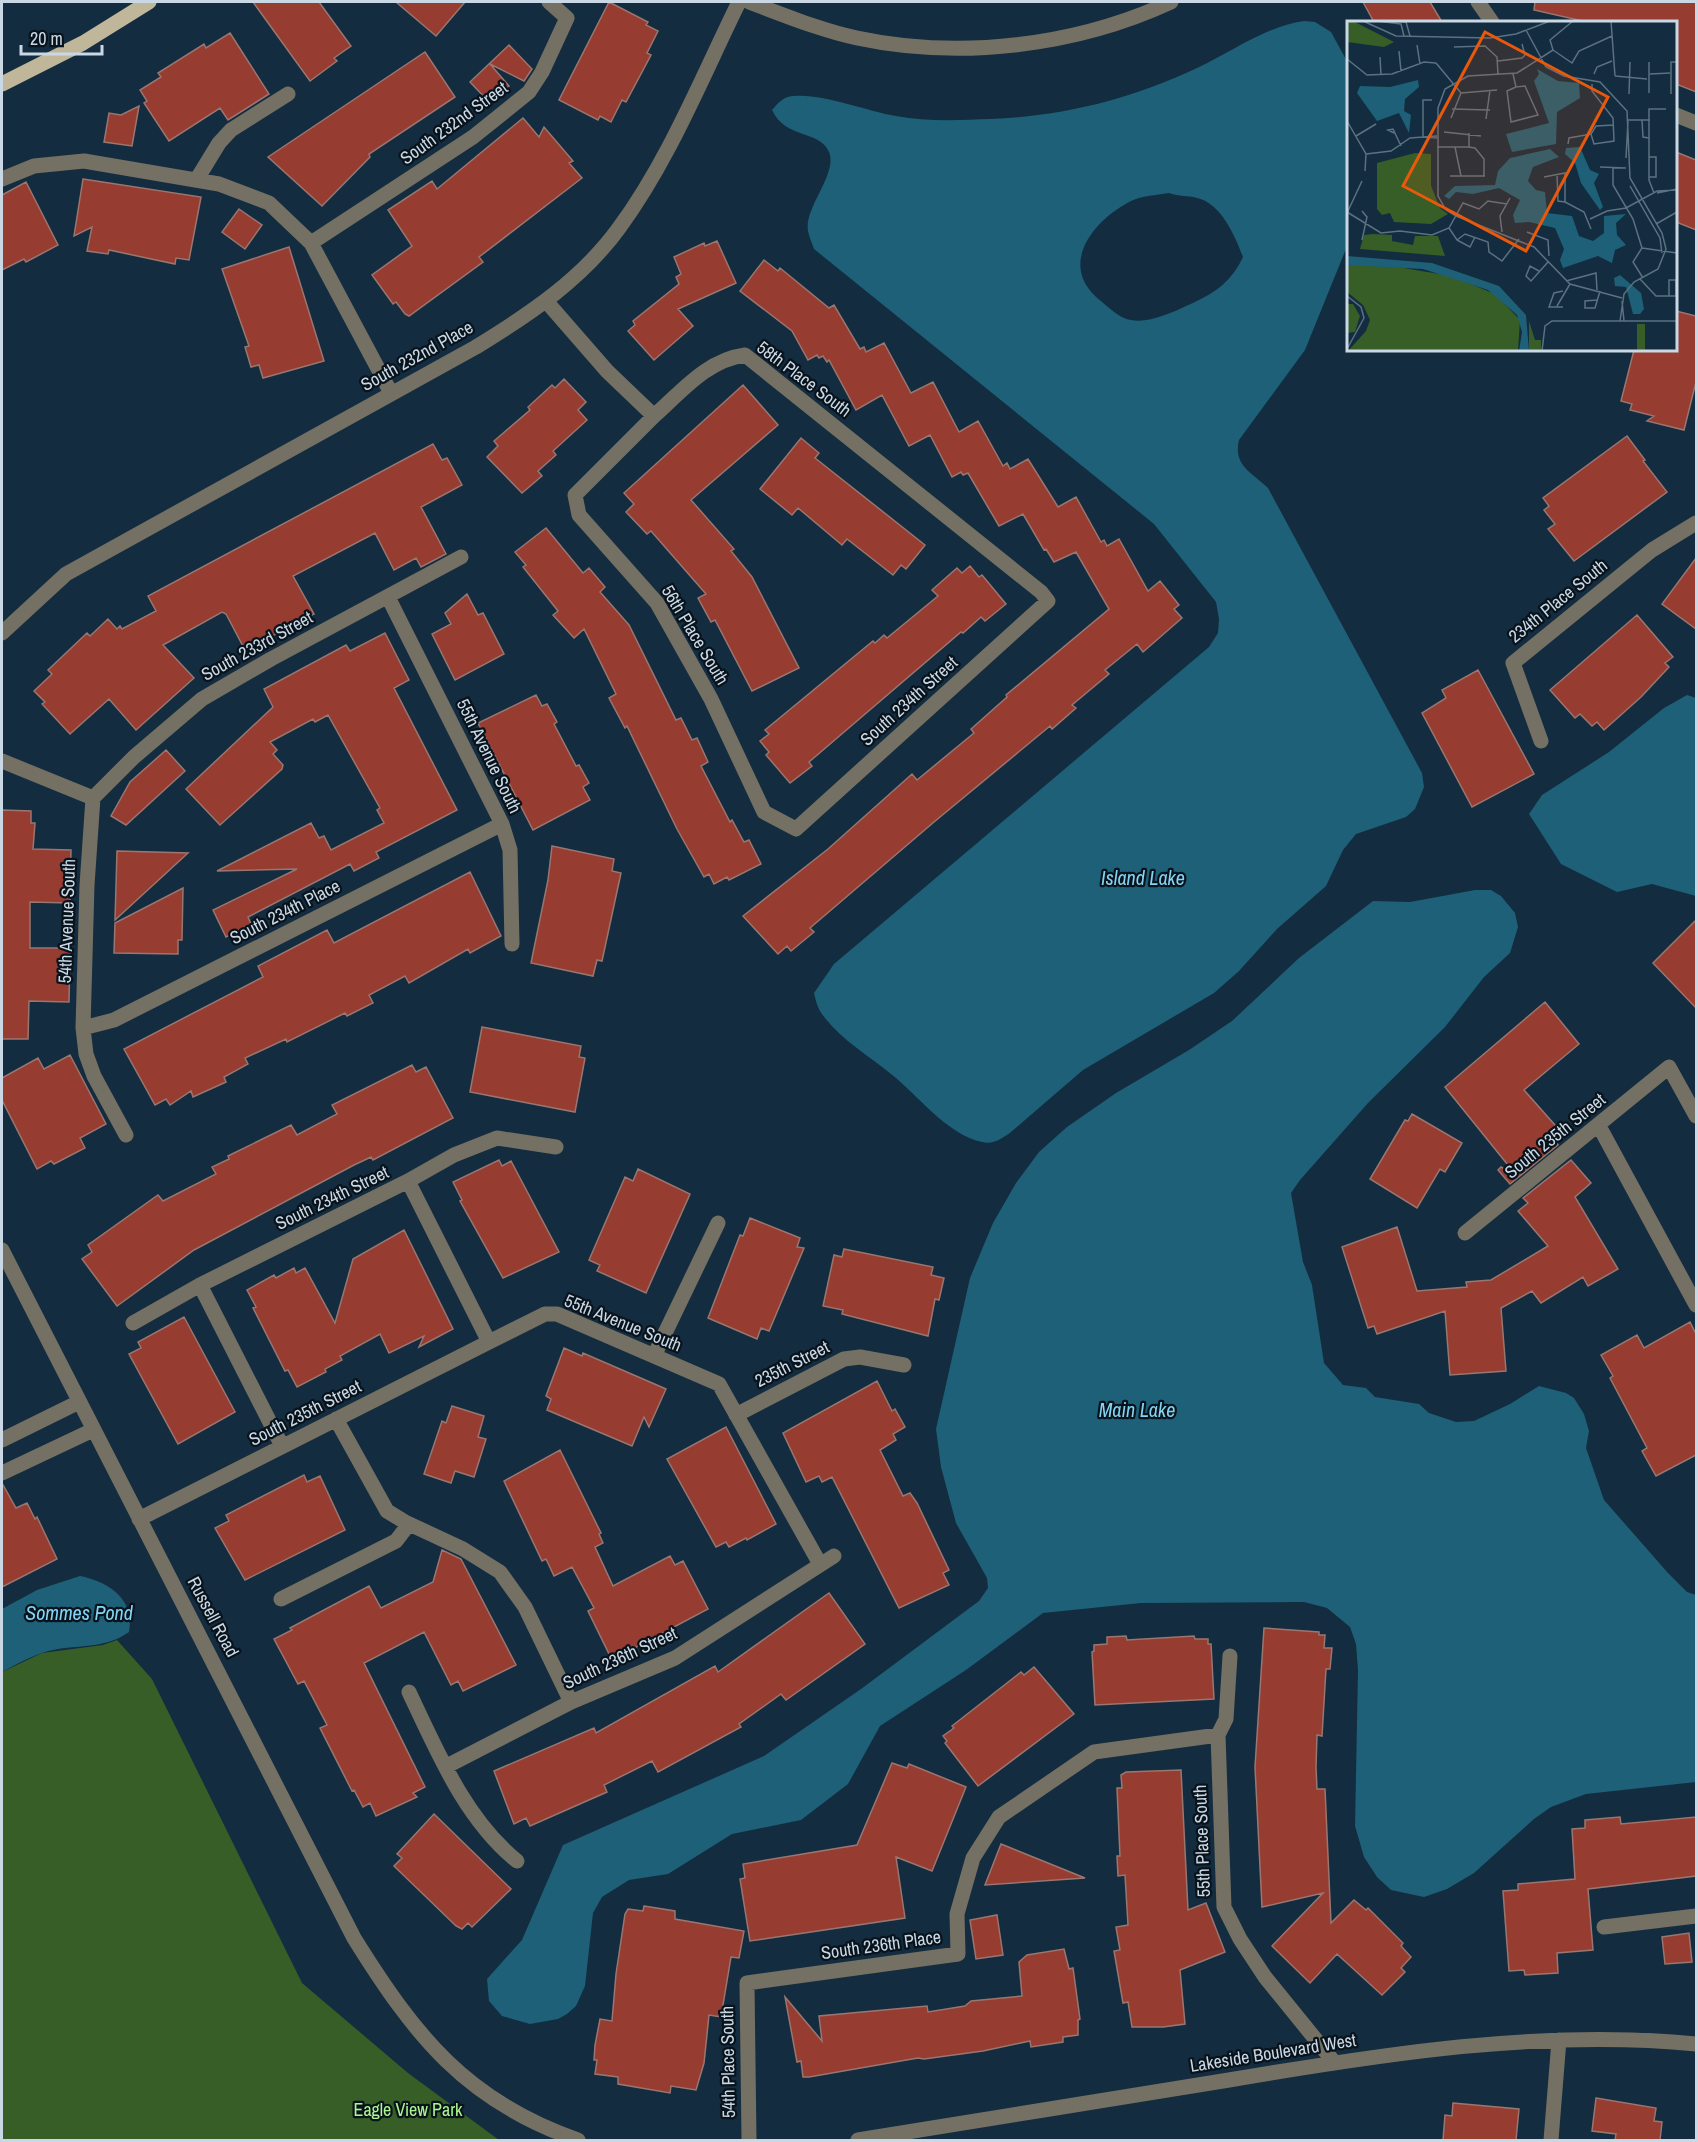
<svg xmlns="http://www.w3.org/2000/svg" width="1698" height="2142" viewBox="0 0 1698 2142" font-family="'Archivo Narrow',sans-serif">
	<rect width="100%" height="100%" fill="#132c3f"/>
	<path fill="#365e26" d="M117 1640 152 1679 302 1983 408 2073 499 2140H2V1672L42 1653 103 1645Z"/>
	<path fill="#1d6077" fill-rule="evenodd" d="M1304 21 1315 22 1331 32 1348 63V244L1305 350 1239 440C1233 466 1252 472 1268 488L1422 773 1424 787 1415 809 1406 817 1356 834 1343 850 1326 886 1277 929 1239 971 1214 993 1083 1070 1011 1132C1003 1138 993 1145 982 1142 946 1134 919 1096 891 1074 869 1056 842 1040 825 1018 818 1010 816 1002 814 993L834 964 1209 647 1218 633 1219 619 1216 602 1154 524 814 249C812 243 809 237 808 231 804 207 838 174 829 152 820 130 785 139 772 110 778 103 784 96 794 96 821 93 867 111 896 116 927 122 960 120 991 119 1064 116 1131 99 1197 68 1232 52 1266 26 1304 21ZM1169 193C1180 197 1187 195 1197 198 1221 203 1235 236 1243 257 1231 283 1212 295 1186 306 1169 314 1143 326 1124 318 1117 315 1108 307 1102 302 1057 268 1090 223 1129 202 1140 196 1156 195 1169 193Z
		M1687 695 1696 698V896L1652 884 1617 892 1561 864 1529 814 1542 795 1609 752 1664 708Z
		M1475 890H1491L1501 896 1515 913 1518 927 1510 953 1484 977 1445 1027 1368 1103 1300 1180 1291 1193 1303 1262 1312 1285 1324 1363 1343 1385 1366 1388 1375 1397 1419 1404 1429 1413 1456 1422 1474 1421 1510 1404 1539 1386 1566 1393 1574 1398 1584 1414 1589 1431 1586 1448 1604 1500 1668 1573 1687 1592 1696 1595V1782L1586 1794 1551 1807 1534 1819 1474 1873 1447 1889 1424 1897 1391 1890 1377 1877 1364 1857 1355 1826 1358 1670 1356 1644 1350 1627 1327 1608 1304 1602 1141 1603 1043 1613 966 1670 880 1726 848 1784 801 1820 732 1834 668 1874 629 1880 602 1897 593 1913 585 1986 576 2006 567 2014 558 2019 530 2024 502 2016 489 2001 487 1979 522 1940 563 1845 764 1756 861 1689 979 1601 988 1588 987 1578 956 1523 941 1467 936 1429 970 1278 993 1223 1016 1183 1039 1152 1067 1127 1116 1093 1189 1050 1232 1021 1299 958 1373 901 1410 902Z
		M80 1576C109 1582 135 1599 129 1632 106 1648 84 1645 58 1649 38 1652 19 1663 2 1672V1609L37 1590Z"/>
	<path fill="#963c31" stroke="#9a7670" stroke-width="1.5" d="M253 2H319L351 46 334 58 337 61 310 81Z
		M396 2H465L436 36Z
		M609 2 648 22 646 25 658 31 647 53 651 55 626 102 622 100 611 122 600 116 598 120 559 100Z
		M1363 2H1430L1442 22H1374Z
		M1535 2H1696V92L1676 84V22H1587L1534 10Z
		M230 33 269 94 228 120 220 108 169 141 144 103 147 101 140 90 161 77 158 73 204 44 206 48Z
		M509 45 532 69 524 81 490 64 509 86 490 103 470 82Z
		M425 52 455 97 369 154 370 157 322 206 268 157Z
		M139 106 132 146 104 142 109 113 121 115Z
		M523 118 539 137 544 127 573 161 569 163 582 178 479 257 483 262 409 316 405 314 396 302 393 304 372 275 412 246 388 210 432 181 437 189Z
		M1676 152 1696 160V230L1676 222Z
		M83 179 201 197 189 260 176 258 175 264 109 250 108 254 87 251 92 227 74 236Z
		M26 182 58 245 26 262 24 259 2 270V195Z
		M239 209 262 225 245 249 222 232Z
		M717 241 736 283 678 309 693 326 654 360 628 331 635 325 633 321 679 284 676 277 681 274 674 257 704 243 705 246Z
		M289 247 324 361 263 378 259 365 251 367 245 347 249 346 222 269Z
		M764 260 778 271 780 268 829 308 834 305 860 349 864 347 866 352 884 343 911 393 933 382 959 432 978 421 1003 466 1007 463 1010 469 1028 459 1058 507 1076 497 1101 542 1104 540 1107 546 1119 539 1148 591 1160 581 1179 605 1174 609 1182 618 1143 652 1137 644 1105 670 1109 674 1072 705 1076 708 1052 729 1050 726 934 822 810 928 814 932 791 951 787 946 778 954 743 916 828 849 912 774 917 780 974 733 971 729 1007 697 1006 695 1109 609 1076 552 1054 562 1046 549 1044 550 1023 514 999 526 968 473 963 475 961 472 952 477 930 435 909 446 882 395 856 410 829 360 827 362 823 356 819 358 817 355 808 360 792 331 740 291Z
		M1676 311 1696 316V382L1684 430 1647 421 1654 416 1630 410 1632 404 1621 401 1634 350H1676Z
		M564 379 586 402 578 410 587 420 553 451 556 455 538 471 542 476 522 493 487 457 498 446 494 441 530 410 528 407 552 385 555 388Z
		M743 385 778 425 691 500 734 549 731 551 752 577 799 668 752 691 715 620 711 622 698 598 706 594 651 531 647 534 626 512 634 504 624 493Z
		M1627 436 1645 460 1643 461 1667 492 1574 561 1548 529 1555 524 1544 510 1549 506 1543 498Z
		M801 438 819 453 815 458 925 545 906 569 901 565 893 575 847 539 842 545 798 508 792 515 760 489Z
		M433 444 442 460 447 458 462 485 421 507 446 554 421 567 416 558 394 570 375 533 293 576 314 614 245 650 226 614 222 612 163 645 194 678 136 730 109 699 70 734 42 704 45 702 34 691 52 674 48 670 87 633 90 636 108 619 117 629 120 626 122 629 156 611 148 596Z
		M546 528 583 573 589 568 605 587 600 592 629 625 676 720 681 718 692 740 697 738 708 762 701 766 730 822 732 820 744 842 749 840 761 864 729 880 727 877 714 884 709 874 704 877 677 829 627 726 625 728 609 698 616 694 584 629 574 638 553 615 558 611 523 567 526 565 515 552Z
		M1696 558V629L1662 604Z
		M970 566 979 577 982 575 1006 604 985 621 981 617 963 633 961 632 809 762 812 766 790 783 766 755 769 752 760 741 769 734 765 730 873 641 875 643 884 635 887 638 938 596 932 590 957 568 962 573Z
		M467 594 478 615 483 613 504 654 455 680 432 634 451 624 445 613Z
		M1637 615 1673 657 1665 663 1669 667 1641 697 1604 730 1597 722 1592 726 1580 714 1575 718 1550 690Z
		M385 633 409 680 394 688 457 810 376 852 379 858 354 871 350 864 248 917 251 924 226 937 213 910 297 869 217 871 311 823 319 838 324 836 331 850 384 823 377 810 380 808 328 715 315 722 313 719 270 742 277 750 273 754 283 765 282 769 220 825 186 789 273 707 264 689 346 645 350 651Z
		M1478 670 1534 774 1472 807 1422 713 1446 698 1442 690Z
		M536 695 542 706 547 704 557 722 554 724 576 766 579 765 589 783 583 787 590 800 533 830 478 723Z
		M166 750 185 771 126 825 111 816 130 782Z
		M2 810 31 811V823H35L33 849 71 850 70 903 30 902V948H70L69 1002 29 1001 28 1039H2Z
		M552 846 614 859 612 871 621 873 602 961 597 960 593 976 531 963 548 880Z
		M117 851 188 853 115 920Z
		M470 872 501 936 470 953 468 949 409 983 405 976 369 995 373 1003 347 1016 345 1013 287 1042 286 1039 245 1058 248 1064 224 1077 226 1082 193 1097 191 1091 170 1105 166 1099 155 1105 124 1049 263 977 258 966 327 930 334 943Z
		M183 888 182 940H178V954L114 953 115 923Z
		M1696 920V1008L1653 963Z
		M1545 1002 1579 1044 1524 1090 1562 1133 1554 1140 1558 1145 1510 1184 1498 1170 1501 1167 1516 1175 1445 1087Z
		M482 1027 581 1046 579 1057 585 1058 575 1112 470 1092Z
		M70 1055 106 1124 80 1138 85 1148 54 1164 51 1161 37 1169 2 1100V1078L38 1058 44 1069Z
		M412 1065 416 1072 426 1067 453 1118 373 1160 371 1157 354 1165 194 1250 117 1306 82 1259 92 1252 88 1245 158 1195 163 1201 216 1174 212 1167 229 1159 228 1156 291 1125 297 1135 337 1114 332 1105Z
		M1412 1114 1462 1143 1445 1172 1440 1169 1417 1208 1370 1179 1405 1120 1408 1121Z
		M499 1160 502 1166 511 1161 559 1252 503 1278 460 1201 462 1200 453 1182Z
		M1571 1160 1591 1183 1575 1197 1618 1269 1588 1286 1583 1277 1541 1303 1532 1291 1501 1308 1506 1371 1450 1375 1445 1311 1377 1334 1374 1326 1368 1328 1342 1247 1397 1227 1417 1291 1467 1287 1466 1282 1491 1280 1548 1246 1518 1211 1528 1203 1523 1198Z
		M638 1169 690 1194 646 1293 597 1271 600 1265 589 1260 625 1177 633 1181Z
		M750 1218 800 1238 797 1247 804 1248 769 1331 761 1328 757 1339 708 1318 740 1235 743 1236Z
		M404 1230 453 1329 419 1347 424 1336 389 1353 380 1334 340 1356 342 1360 325 1369 326 1372 297 1387 288 1370 285 1371 253 1308 256 1307 247 1290 274 1275 276 1278 294 1268 296 1273 305 1268 335 1323 353 1259Z
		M844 1249 933 1267 931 1275 944 1278 939 1300 935 1299 928 1336 842 1314 843 1310 823 1306 834 1255 842 1257Z
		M184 1317 235 1412 178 1444 129 1354 141 1348 138 1342Z
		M1690 1322 1696 1334V1455L1656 1476 1642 1451 1647 1448 1610 1378 1613 1376 1601 1355 1637 1335 1644 1348Z
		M564 1348 582 1356 583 1353 666 1389 649 1427 644 1417 632 1446 547 1410 551 1399 546 1396Z
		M877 1381 892 1411 895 1409 905 1427 893 1434 896 1440 880 1450 903 1496 910 1493 917 1503 949 1570 943 1573 949 1585 899 1608 832 1477 822 1482 819 1476 806 1482 783 1433Z
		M452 1406 484 1416 478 1437 486 1439 474 1477 455 1471 451 1483 424 1474 442 1421 446 1423Z
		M726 1427 776 1524 747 1540 746 1538 729 1547 726 1542 716 1547 667 1459Z
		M560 1450 601 1533 599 1534 603 1543 595 1547 613 1586 670 1556 675 1565 683 1561 708 1609 612 1660 588 1611 594 1608 572 1567 554 1576 546 1559 542 1561 504 1481Z
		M304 1475 307 1482 320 1476 345 1530 245 1580 215 1528 229 1521 226 1515Z
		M2 1483 16 1508 27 1503 35 1519 37 1517 57 1559 2 1587Z
		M442 1550 461 1559 516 1665 463 1691 458 1681 451 1685 424 1632 364 1663 425 1787 413 1793 417 1797 376 1816 370 1803 363 1807 354 1790 352 1791 320 1728 327 1725 304 1681 298 1684 274 1639 292 1630 290 1628 369 1586 381 1608 433 1582Z
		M829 1593 865 1644 786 1700 781 1694 739 1724 741 1727 658 1772 652 1761 604 1785 607 1792 530 1826 526 1818 514 1824 494 1771 594 1728 596 1733 715 1666 718 1672Z
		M1264 1628 1319 1632V1635H1325L1324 1648H1332L1330 1669H1326L1322 1736 1317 1735 1316 1767 1317 1789H1325L1331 1923 1354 1900 1366 1910 1368 1908 1403 1943 1401 1946 1411 1957 1401 1968 1405 1972 1382 1995 1337 1954 1310 1983 1272 1946 1323 1893 1262 1907 1255 1767Z
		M1126 1636 1127 1640 1194 1636 1195 1639H1208V1644H1211L1214 1699 1095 1705 1092 1652 1094 1651V1645L1107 1644V1637Z
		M1034 1667 1074 1714 978 1786 945 1743 947 1741 943 1736 954 1728 952 1726 1021 1672 1024 1675Z
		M892 1763 907 1768 909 1764 966 1787 932 1871 896 1857 905 1918 750 1941 740 1879 745 1878 743 1864 857 1845Z
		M1181 1770 1188 1910 1206 1903 1225 1952 1180 1970 1185 2024 1163 2027H1132L1128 2002 1123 2003 1114 1951 1120 1950 1116 1927 1128 1925 1125 1875 1118 1876 1117 1856H1120L1117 1788H1122L1121 1775 1126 1772Z
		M434 1814 511 1889 472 1927 468 1923 462 1929 456 1926 394 1866 402 1858 397 1854Z
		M1620 1817 1621 1824 1696 1817V1876L1588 1889 1593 1950 1557 1953 1558 1973 1525 1975 1524 1970 1509 1971 1503 1891 1518 1890V1884L1575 1879 1572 1829 1585 1828V1820Z
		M1001 1844 1085 1878 985 1885Z
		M644 1906 675 1911V1919L744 1931 739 1958 731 1957 721 2017 709 2015 704 2063 696 2090 671 2086 670 2093 618 2084V2077L595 2074 597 2060H594L595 2045 600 2019 612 2021 616 1974 625 1914 628 1909 643 1911Z
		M997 1915 1003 1955 976 1959 970 1920Z
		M1689 1933 1692 1962 1665 1964 1662 1937Z
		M1064 1949 1069 1969 1073 1968 1080 2019 1078 2020V2035L1063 2037V2042L1031 2047 1030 2041 983 2051 924 2059 918 2058 809 2077H803L801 2061 797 2062 785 1997 822 2041 819 2016 927 2006 928 2012 965 2006 971 2001 1022 1996 1019 1962 1027 1955Z
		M1596 2098 1656 2108 1654 2121 1662 2122 1660 2140H1615L1616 2134 1592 2131Z
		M1453 2103 1519 2109 1516 2140H1443L1445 2115 1452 2116Z"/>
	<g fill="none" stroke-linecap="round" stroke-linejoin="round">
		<path stroke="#747063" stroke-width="15" d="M749 2C784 15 820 30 857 38 960 60 1076 46 1171 2
			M1478 2 1492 22
			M1676 115 1696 123
			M2 179 34 166 84 161 219 184 269 203 311 243 391 393
			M197 179 219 143 231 130 288 94
			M311 243 473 137 529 92 542 72 567 18 549 2
			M546 301 607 371 654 416C682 391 707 360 745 355L1041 592 1048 601 796 829 764 812 711 699 657 603 579 515 575 495 654 416
			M388 597 502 824 510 850 512 944
			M2 633 66 574 476 347C530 314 582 279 619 228 669 160 702 77 739 2
			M1541 741 1513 663 1652 550 1696 523
			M2 761 93 798
			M93 798 134 757 202 699 271 659 461 557
			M93 798 87 885 83 1028 86 1054 94 1076 126 1135
			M83 1028 114 1020 502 824
			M1599 1126 1696 1305
			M408 1181 489 1342 545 1314H557L719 1384 820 1564
			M1465 1233 1669 1067 1696 1116
			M2 1250 354 1938C415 2036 466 2101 578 2140
			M200 1285 282 1446
			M133 1323 200 1285 408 1181 454 1155 497 1138 556 1147
			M654 1356 718 1223
			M736 1415 844 1359 860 1357 904 1365
			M336 1419 387 1511 405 1522 463 1549 500 1572 525 1607 571 1702
			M2 1440 79 1402
			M2 1473 93 1430
			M139 1519 489 1342
			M281 1599 396 1541 409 1524
			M1230 1656 1226 1719 1218 1735 1224 1907 1240 1939 1265 1977 1334 2062
			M409 1692C437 1751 465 1819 517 1861
			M447 1766 571 1702 675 1658 834 1556
			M1604 1927 1696 1916
			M749 2140 747 1983 958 1954 957 1914 973 1858 999 1817 1094 1752 1218 1735
			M858 2140C982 2120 1105 2100 1229 2080 1383 2054 1540 2029 1696 2044
			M1551 2140 1559 2040"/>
		<path stroke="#c0b79b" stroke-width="15" d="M2 84 83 43 149 2"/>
	</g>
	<g text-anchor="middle" stroke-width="4.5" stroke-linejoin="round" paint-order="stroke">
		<g font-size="18" fill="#cad8e5" stroke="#09131c">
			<text transform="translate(454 123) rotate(-36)" y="6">South 232nd Street</text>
			<text transform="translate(417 356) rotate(-29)" y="6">South 232nd Place</text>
			<text transform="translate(804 379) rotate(37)" y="6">58th Place South</text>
			<text transform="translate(1558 601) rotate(-39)" y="6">234th Place South</text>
			<text transform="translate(695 635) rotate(59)" y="6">56th Place South</text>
			<text transform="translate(257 646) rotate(-29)" y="6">South 233rd Street</text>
			<text transform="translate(909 701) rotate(-42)" y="6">South 234th Street</text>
			<text transform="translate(489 756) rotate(64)" y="6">55th Avenue South</text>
			<text transform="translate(285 912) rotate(-27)" y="6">South 234th Place</text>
			<text transform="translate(67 921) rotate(-88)" y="6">54th Avenue South</text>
			<text transform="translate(1555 1136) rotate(-39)" y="6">South 235th Street</text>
			<text transform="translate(332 1198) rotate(-26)" y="6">South 234th Street</text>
			<text transform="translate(623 1323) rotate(22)" y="6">55th Avenue South</text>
			<text transform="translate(792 1364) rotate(-27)" y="6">235th Street</text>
			<text transform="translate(305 1413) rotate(-27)" y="6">South 235th Street</text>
			<text transform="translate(213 1617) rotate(62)" y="6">Russell Road</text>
			<text transform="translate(620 1658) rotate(-25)" y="6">South 236th Street</text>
			<text transform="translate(1202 1841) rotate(-92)" y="6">55th Place South</text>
			<text transform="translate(881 1945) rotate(-8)" y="6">South 236th Place</text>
			<text transform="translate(1273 2053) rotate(-9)" y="6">Lakeside Boulevard West</text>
			<text transform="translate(728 2062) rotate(-91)" y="6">54th Place South</text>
		</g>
		<g font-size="18" fill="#acf790" stroke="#09131c">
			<text x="408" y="2116">Eagle View Park</text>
		</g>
		<g font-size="20" font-style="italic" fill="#82d5f5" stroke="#09131c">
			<text x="1143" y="885">Island Lake</text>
			<text x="1137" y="1417">Main Lake</text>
			<text x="79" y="1620">Sommes Pond</text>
		</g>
	</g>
	<g transform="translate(1347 21)">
		<rect width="330" height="330" fill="#132c3f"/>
		<path d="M0 0H6L47 21 37 26 0 21ZM68 132 84 133V165L93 187 101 193 84 203 47 201 43 192 35 194 30 188V142ZM26 213 45 214V220L66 224 68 215H91L98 235 13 228 17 214ZM33 243 104 255 148 273 173 299 171 330H1L19 310 23 299 16 284 0 271V244ZM0 283H6L13 295 8 311 0 312ZM182 300 188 319H194V330H182ZM290 303H298V330H290Z" fill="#365e26"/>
		<path d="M190 48 211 60 232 62 233 77 210 91 209 123 165 131 159 113 202 102 187 60 192 53ZM71 59 72 66 58 78 57 90 64 94 62 112 52 92 30 100 10 72 13 65 43 66ZM233 126 243 149 252 153 247 162 256 186 253 189 234 162 228 142 218 133 219 127ZM203 128 212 136 186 146 181 160 189 169 198 171 200 192 225 195 232 215 246 220 257 212V195L279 193 269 202 270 214 279 224 268 229 265 242 251 235 216 247 213 239 217 228 208 207 182 201 168 202 166 194 173 179 152 167 126 173 109 171 102 178 97 175 108 165 148 164 151 150 163 137ZM0 235 85 242 152 265 179 294 182 330H172L175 311 170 294 141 269 76 248 0 244ZM273 254 294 272 297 288 293 293H286L279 266 268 265 267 257Z" fill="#1d6077"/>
		<path fill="none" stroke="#5c7181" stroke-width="1.5" d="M16 0 49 15 143 17 169 13 203 0M30 0 54 3 57 15M35 0 59 1 63 15M264 0 268 55M179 9 199 46 217 55 253 61 280 90 283 157 315 212 319 228 311 248 287 261 277 273 273 300M70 24 73 43M107 26 138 25 150 36 151 54M206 29 170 52 121 55 98 68 91 87V175L99 189 109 195 187 226 223 263 275 277M206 29 225 42 232 30 265 15M206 29 203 19 226 0M52 30 54 50M33 36 34 54M0 38 20 54 45 53 77 41 89 42M151 40 175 37 178 34 175 23M89 42 114 72M166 53 169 66 178 65 191 94 164 101 160 70 169 66M247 53 250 46 265 40M303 53 323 52M268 55 300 58M114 72 150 69M302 72V41M282 73 283 41M324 73V41H330M105 88 143 89M104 97 114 72M139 98 143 69M281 99H303M295 99 296 116 302 117M0 100 19 133 18 150M97 111 134 115M47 112 41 109 46 108 54 125M122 112V126L128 127 137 138V155M244 113 249 105 267 104M9 115 29 103M90 117 76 116 90 115M221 123 222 117 244 113 247 123 267 120 266 97 245 70V63M90 126H122M108 126 114 155M19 133 44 130 63 117 76 116V79H85M279 137 281 100M253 146 279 147M266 147V164L286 198 295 227 286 241 296 257M210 153 211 180 218 181M103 155H138M197 156 218 152V181L237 191 244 208M302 156H309V136H302M283 165 313 217 315 232M307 172 302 159V88H319M310 172 330 168M15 190 20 196 15 219M0 191 34 212 53 210 85 214 102 207 116 182 132 188 141 180 160 183M0 192 15 160M243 198 260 190 279 187 310 170 330 169M309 203 330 191M102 207 110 219 118 213 141 221 142 231 155 240 172 218M155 211 153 195 163 177M180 211 201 219 202 235M110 219 123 226 128 216M295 227 330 232M192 250 183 245 179 255 184 260 201 241M293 258 309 275H330M219 260 249 252 250 269M0 275 14 286 17 297 0 328M322 275V259H329V275M250 279 238 280V287H248L253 270M275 280 277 300M210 285 223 263M216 286H202L207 272 216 270M195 330 198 305 205 300H330"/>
		<path fill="#e8590c" fill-opacity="0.15" stroke="#e8590c" stroke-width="3" d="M138 11 261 76 179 230 56 165Z"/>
		<rect width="330" height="330" fill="none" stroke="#cad8e5" stroke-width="3"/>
	</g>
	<rect width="1698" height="2142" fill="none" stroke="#cad8e5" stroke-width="6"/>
	<path d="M21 45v9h81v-9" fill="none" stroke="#cad8e5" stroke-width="3"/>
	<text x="30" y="45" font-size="18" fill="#cad8e5" stroke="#09131c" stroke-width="4.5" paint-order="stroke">20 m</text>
</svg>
